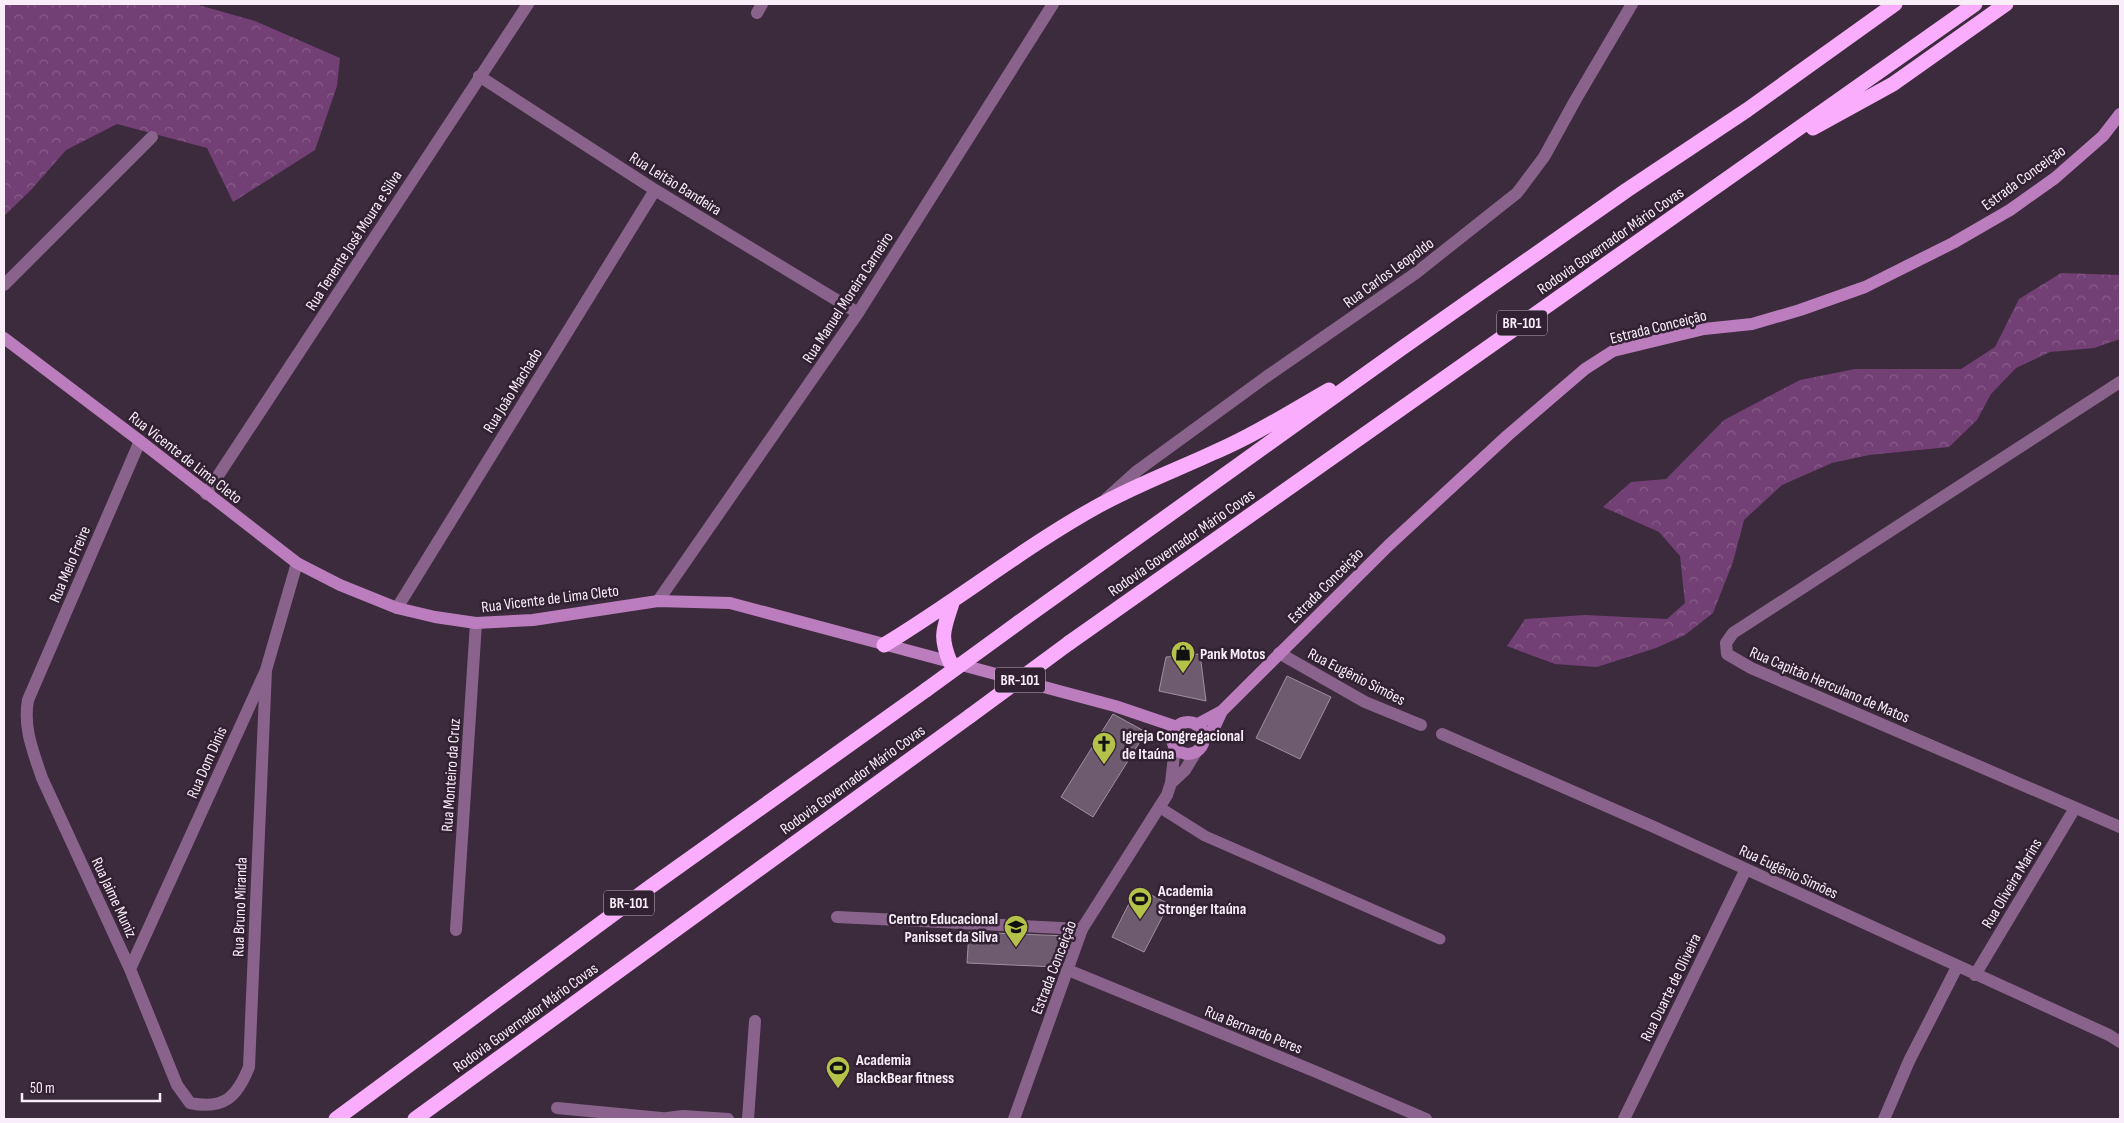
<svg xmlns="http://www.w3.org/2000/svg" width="2124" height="1123" viewBox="0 0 2124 1123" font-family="'Sofia Sans Condensed',sans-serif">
	<defs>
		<pattern id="forest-crowns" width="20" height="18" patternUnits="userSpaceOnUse" patternTransform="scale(1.25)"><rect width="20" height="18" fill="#724074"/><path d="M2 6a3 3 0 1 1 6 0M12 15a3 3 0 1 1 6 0" fill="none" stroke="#875c89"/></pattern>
	</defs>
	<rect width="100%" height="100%" fill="#3c2b3d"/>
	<path fill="url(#forest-crowns)" d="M4 4H195L255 21 340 58 337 86 315 150 233 202 207 148 117 124 66 150 31 190 4 216Z
		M2061 273 2120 275V339L2094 348 2050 352 2016 368 1991 394 1977 420 1949 447 1869 455 1832 463 1782 485 1744 520 1733 562 1713 613 1685 635 1656 648 1597 667 1555 664 1507 646 1525 619 1585 615 1667 619 1685 603 1680 556 1659 532 1603 507 1631 482 1666 479 1724 420 1800 380 1855 369H1961L1995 347 2019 299Z"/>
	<path fill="#6e5b6f" stroke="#a28ea3" d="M1200 654 1206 701 1159 691 1166 657Z
		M1287 676 1331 697 1300 759 1256 738Z
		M1113 714 1146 732 1093 817 1061 797Z
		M1137 888 1169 904 1144 952 1112 937Z
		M969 932 1067 936 1057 967 967 963Z"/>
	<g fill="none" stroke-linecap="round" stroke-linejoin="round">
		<path stroke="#8a638c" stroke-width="11" d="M1159 807 1205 836 1440 939"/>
		<path stroke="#8a638c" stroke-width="12" d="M757 13 762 4
			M479 76 655 190 858 313
			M4 285 152 137
			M2120 382 1733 633 1726 643 1727 654 1751 668 2120 827
			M140 441 28 700C23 728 33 751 42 778L130 969 177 1085 190 1103C224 1110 237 1097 249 1067L266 670
			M206 494 528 4
			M1107 498 1137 471 1266 377 1416 273 1517 193 1544 157 1576 99 1632 4
			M658 601 858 313 1053 4
			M397 608 655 190
			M1279 653 1365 702 1421 725
			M1442 734 1654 827 2109 1035 2120 1042
			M837 917 1082 929
			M456 930 476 623
			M130 969 266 670 297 563
			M1068 970 1314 1071 1426 1119
			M1975 975 2075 808
			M557 1108 661 1118
			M659 1119 683 1116 728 1119
			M748 1119 755 1021
			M1624 1119 1746 869
			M1884 1119 1909 1061 1957 967"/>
		<path stroke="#8a638c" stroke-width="12" d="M1171 783 1185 770 1196 752
			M1014 1119 1082 929 1167 795 1171 783 1175 747"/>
		<path stroke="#bc7dbe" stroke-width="12" d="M4 338 140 441 297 563 340 585 397 608 435 617 476 623 533 620 658 601 730 603 1115 706 1177 727
			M1172 738a16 16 0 1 1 32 0a16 16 0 1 1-32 0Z
			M1196 725 1222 711 1389 545 1507 436 1585 369 1613 351 1704 329 1752 324 1800 310 1865 287 1953 243 2010 210 2055 178 2103 136 2120 114
			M1204 738 1214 728 1222 711"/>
		<path stroke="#faadfd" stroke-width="15" d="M1813 128 1893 84 2006 4
			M1018 623 1402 348 1627 190 1747 110 1895 4
			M1069 643 1975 4
			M884 645C957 601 1024 547 1098 506 1136 485 1176 470 1215 452 1255 435 1292 411 1329 390
			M950 662C939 635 944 629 952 603
			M336 1119 650 887 926 690
			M415 1119 970 716"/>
		<path stroke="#faadfd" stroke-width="15" d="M926 690 1018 623
			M970 716 1069 643"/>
	</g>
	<defs>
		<symbol id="shop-pin" viewBox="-11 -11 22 30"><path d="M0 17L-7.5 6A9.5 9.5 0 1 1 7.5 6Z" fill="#b4c24a" stroke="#322132"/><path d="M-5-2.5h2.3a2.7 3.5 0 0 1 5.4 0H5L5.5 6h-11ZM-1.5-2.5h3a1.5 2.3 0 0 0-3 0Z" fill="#111"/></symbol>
		<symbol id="church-pin" viewBox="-11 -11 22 30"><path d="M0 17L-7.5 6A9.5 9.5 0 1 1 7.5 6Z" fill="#b4c24a" stroke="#322132"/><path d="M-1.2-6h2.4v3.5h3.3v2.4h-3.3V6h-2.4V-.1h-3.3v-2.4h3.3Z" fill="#111"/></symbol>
		<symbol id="stadium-pin" viewBox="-11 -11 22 30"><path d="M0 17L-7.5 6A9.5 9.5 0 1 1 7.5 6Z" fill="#b4c24a" stroke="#322132"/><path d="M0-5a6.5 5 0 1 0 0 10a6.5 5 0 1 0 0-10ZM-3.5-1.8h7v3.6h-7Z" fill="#111"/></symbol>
		<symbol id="school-pin" viewBox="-11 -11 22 30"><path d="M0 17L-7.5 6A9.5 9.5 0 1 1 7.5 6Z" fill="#b4c24a" stroke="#322132"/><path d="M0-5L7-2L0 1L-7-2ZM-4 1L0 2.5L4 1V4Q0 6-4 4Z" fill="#111"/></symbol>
	</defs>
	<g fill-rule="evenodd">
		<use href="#shop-pin" x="1169" y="639" width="28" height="38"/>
		<use href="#church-pin" x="1090" y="730" width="28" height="38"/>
		<use href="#stadium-pin" x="1126" y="885" width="28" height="38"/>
		<use href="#school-pin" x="1002" y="913" width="28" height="38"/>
		<use href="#stadium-pin" x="824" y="1054" width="28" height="38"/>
	</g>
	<g text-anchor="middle" stroke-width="5" stroke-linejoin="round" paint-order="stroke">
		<g fill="#322132" stroke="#bdb0bd" stroke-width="1">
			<rect x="1497" y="310.5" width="50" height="25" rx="4"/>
			<rect x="995" y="667.5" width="50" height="25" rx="4"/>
			<rect x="604" y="890.5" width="50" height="25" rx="4"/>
		</g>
		<g font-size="15" font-weight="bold" fill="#f8edf8">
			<text x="1522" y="328">BR-101</text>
			<text x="1020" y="685">BR-101</text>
			<text x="629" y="908">BR-101</text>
		</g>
		<g font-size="16" fill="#f8edf8" stroke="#322132">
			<text transform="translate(2023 177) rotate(-36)" y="6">Estrada Conceição</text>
			<text transform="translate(676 183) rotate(32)" y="6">Rua Leitão Bandeira</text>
			<text transform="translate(353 240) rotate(-57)" y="6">Rua Tenente José Moura e Silva</text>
			<text transform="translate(1610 240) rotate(-35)" y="6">Rodovia Governador Mário Covas</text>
			<text transform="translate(1388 272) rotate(-36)" y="6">Rua Carlos Leopoldo</text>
			<text transform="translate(847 297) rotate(-57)" y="6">Rua Manuel Moreira Carneiro</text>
			<text transform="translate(1658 326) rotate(-14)" y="6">Estrada Conceição</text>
			<text transform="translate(512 390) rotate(-58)" y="6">Rua João Machado</text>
			<text transform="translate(186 457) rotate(38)" y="6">Rua Vicente de Lima Cleto</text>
			<text transform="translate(1181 542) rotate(-35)" y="6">Rodovia Governador Mário Covas</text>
			<text transform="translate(69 564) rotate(-67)" y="6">Rua Melo Freire</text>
			<text transform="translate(1325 585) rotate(-45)" y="6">Estrada Conceição</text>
			<text transform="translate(550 598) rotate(-7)" y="6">Rua Vicente de Lima Cleto</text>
			<text transform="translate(1357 676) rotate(27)" y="6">Rua Eugênio Simões</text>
			<text transform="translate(1830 684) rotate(23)" y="6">Rua Capitão Herculano de Matos</text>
			<text transform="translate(206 762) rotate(-66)" y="6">Rua Dom Dinis</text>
			<text transform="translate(450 775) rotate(-86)" y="6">Rua Monteiro da Cruz</text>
			<text transform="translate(852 779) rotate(-36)" y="6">Rodovia Governador Mário Covas</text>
			<text transform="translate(1789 871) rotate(25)" y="6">Rua Eugênio Simões</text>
			<text transform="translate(2011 883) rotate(-59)" y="6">Rua Oliveira Marins</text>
			<text transform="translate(115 897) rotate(65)" y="6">Rua Jaime Muniz</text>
			<text transform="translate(239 907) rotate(-88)" y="6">Rua Bruno Miranda</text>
			<text transform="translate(1053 967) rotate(-69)" y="6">Estrada Conceição</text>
			<text transform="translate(1670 987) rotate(-64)" y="6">Rua Duarte de Oliveira</text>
			<text transform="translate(525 1017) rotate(-36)" y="6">Rodovia Governador Mário Covas</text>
			<text transform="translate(1254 1029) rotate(22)" y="6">Rua Bernardo Peres</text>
		</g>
		<g font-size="16" font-weight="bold" fill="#f8edf8" stroke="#322132" text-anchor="start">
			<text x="1200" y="659">Pank Motos</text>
			<text x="1122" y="741">Igreja Congregacional<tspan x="1122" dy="18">de Itaúna</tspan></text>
			<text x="1158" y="896">Academia<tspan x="1158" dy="18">Stronger Itaúna</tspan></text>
			<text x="998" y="924" text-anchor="end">Centro Educacional<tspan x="998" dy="18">Panisset da Silva</tspan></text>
			<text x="856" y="1065">Academia<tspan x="856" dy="18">BlackBear fitness</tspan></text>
		</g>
	</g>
	<rect width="2124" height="1123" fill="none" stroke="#f8edf8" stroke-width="10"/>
	<path d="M22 1093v8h138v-8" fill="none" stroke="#f8edf8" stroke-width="2.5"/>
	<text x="30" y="1093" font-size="15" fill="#f8edf8" stroke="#322132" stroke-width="4" paint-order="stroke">50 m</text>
</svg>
